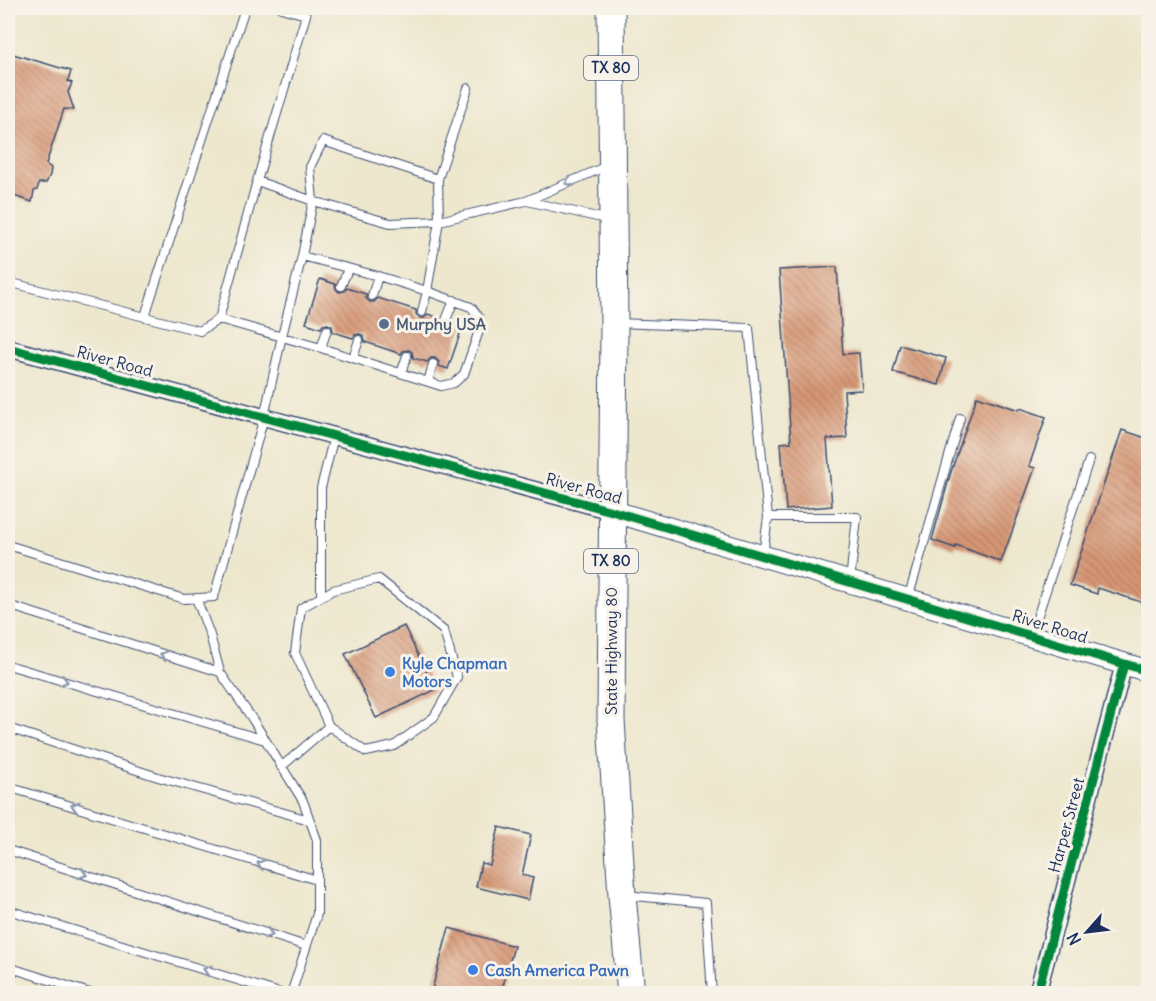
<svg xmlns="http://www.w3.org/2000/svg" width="1156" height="1001" viewBox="0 0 1156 1001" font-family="Delius,sans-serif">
	<defs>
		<pattern id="building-back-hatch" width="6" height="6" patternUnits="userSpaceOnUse" patternTransform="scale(1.5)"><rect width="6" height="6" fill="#d79673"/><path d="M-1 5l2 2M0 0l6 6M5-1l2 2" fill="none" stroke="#ae7b62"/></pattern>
	</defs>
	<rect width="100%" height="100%" fill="#f7f3e8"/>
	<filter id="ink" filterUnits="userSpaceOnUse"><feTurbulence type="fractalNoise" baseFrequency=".0167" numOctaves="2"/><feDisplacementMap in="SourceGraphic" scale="12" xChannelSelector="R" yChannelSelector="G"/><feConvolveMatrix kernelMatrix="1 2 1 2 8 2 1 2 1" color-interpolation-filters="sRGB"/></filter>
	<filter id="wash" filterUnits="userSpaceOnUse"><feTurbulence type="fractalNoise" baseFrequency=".008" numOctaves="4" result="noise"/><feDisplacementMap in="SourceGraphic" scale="24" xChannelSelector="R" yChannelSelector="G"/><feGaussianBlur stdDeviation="1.35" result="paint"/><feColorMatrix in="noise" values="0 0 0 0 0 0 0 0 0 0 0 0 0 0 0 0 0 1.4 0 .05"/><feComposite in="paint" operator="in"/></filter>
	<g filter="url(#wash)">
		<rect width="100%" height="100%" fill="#ede7cd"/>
		<g id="blocks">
			<path fill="url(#building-back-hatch)" d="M13 54 71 71 68 81 72 83 68 92 74 110 64 109 46 164 51 168 50 175 46 183H39L37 190 34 191 32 202 8 194V77Z
				M837 267 843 354 859 353 862 390 844 391 847 438 827 439 832 506 786 510 781 443 791 442 779 270Z
				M320 279 335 284 336 289 339 292 344 291 347 288 366 294V298L370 302H374L378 298 416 310V314L420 318H424L428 314 440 318 441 323 444 326 449 325 452 322 463 325 448 369 439 366V362L435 358H431L427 362 413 358 412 352 409 350 403 351 401 354 365 342 364 336 360 334 355 335 353 338 333 332 332 326 328 324 323 325 321 328 306 323Z
				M900 345 946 358 939 385 893 372Z
				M977 396 1019 410 1020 408 1046 417 1029 466 1035 468 1001 562 956 545 955 548 932 540 950 475Z
				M1122 430 1149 439V590L1144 603 1098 588 1097 594 1070 585Z
				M404 626 435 690 376 718 345 654Z
				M499 827 531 835 522 875 533 878 528 900 476 887 481 863 490 865Z
				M449 928 514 946 501 993H431Z"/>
		</g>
	</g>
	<g filter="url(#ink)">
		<use href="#blocks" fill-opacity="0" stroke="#3a4b6f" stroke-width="1.5"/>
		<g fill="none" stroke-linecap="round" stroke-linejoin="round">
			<defs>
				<path id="service" d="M281 8 306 15 257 181 219 319 321 348 441 386 454 383 464 374 480 328 479 317 471 307 427 291 439 221 438 179 468 88
					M257 181 313 201 390 223 439 221 526 201 609 165
					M527 201 610 220
					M302 256 378 276 427 291 422 312
					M8 282 200 331 219 319
					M341 286 348 269
					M372 296 378 276
					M145 316 245 8
					M446 320 454 300
					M616 323 749 328 768 517
					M321 348 327 330
					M353 358 359 340
					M401 373 407 356
					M428 382 433 364
					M8 545 184 599 214 597 264 417 282 336 302 256 313 201 310 167 323 141 438 179
					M763 555 768 517H857L850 581
					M321 597V488L334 436
					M196 598 210 635 220 672 253 720 303 801 317 840V914L291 994
					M908 599 960 418
					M8 605 220 672
					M1031 636 1089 460
					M8 665 265 740
					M8 728 158 777 309 820
					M281 767 329 726 366 752 394 746 434 717 457 677 444 631 379 579 333 590 301 608 295 653 329 726
					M8 787 317 880
					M8 850 306 946
					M625 895 706 903 712 994
					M8 910 283 994
					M8 967 93 994"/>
				<path id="minor" d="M8 348 612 511
					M1037 994 1124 664"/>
				<path id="tertiary" d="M612 511 1148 671"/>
				<path id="primary" d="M611 8 614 323 611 720 622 895 631 994"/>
			</defs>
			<use href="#service" stroke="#3a4b6f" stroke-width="10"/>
			<use href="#minor" stroke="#3a4b6f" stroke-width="19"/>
			<use href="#tertiary" stroke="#3a4b6f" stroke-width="23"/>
			<use href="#primary" stroke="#3a4b6f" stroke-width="29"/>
			<use href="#service" stroke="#fff" stroke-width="8"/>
			<use href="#minor" stroke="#fff" stroke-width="16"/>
			<use href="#tertiary" stroke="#fff" stroke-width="21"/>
			<use href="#primary" stroke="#fff" stroke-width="27"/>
			<defs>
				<path id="cycleway" d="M8 348 612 511 1148 671
					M1037 994 1124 664"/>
			</defs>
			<use href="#cycleway" stroke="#f7f3e8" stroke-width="13"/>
			<use href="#cycleway" stroke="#00873e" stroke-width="9"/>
		</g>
		<defs><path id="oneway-chevron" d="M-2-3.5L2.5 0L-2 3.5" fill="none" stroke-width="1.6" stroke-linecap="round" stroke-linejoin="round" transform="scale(1.5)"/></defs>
		<g stroke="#8d97ae">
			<use href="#oneway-chevron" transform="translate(569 182) rotate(156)"/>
			<use href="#oneway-chevron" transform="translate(164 655) rotate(-162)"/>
			<use href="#oneway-chevron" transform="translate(64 681) rotate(16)"/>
			<use href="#oneway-chevron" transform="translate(75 806) rotate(-163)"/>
			<use href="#oneway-chevron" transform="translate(261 864) rotate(-163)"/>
			<use href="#oneway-chevron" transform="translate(83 874) rotate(18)"/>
			<use href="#oneway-chevron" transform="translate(269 934) rotate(18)"/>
			<use href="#oneway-chevron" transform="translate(207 970) rotate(-163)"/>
		</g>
	</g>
	<circle fill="#5c6f8a" stroke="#f7f3e8" stroke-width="2" cx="384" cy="324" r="6"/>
	<g fill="#3f7fe0" stroke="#f7f3e8" stroke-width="2">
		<circle cx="390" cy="672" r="6"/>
		<circle cx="473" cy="970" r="6"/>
	</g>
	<g text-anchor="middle" stroke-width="6" stroke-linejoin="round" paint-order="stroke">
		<g fill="#f7f3e8" stroke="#5d6a87" stroke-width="1.5">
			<rect x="584" y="56" width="54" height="24" rx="4.5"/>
			<rect x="584" y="549" width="54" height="24" rx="4.5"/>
		</g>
		<g font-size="15" font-weight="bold" fill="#1b2f5e">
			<text x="611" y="73">TX 80</text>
			<text x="611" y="566">TX 80</text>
		</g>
		<g font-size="16" font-weight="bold" fill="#4e5e75" stroke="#f7f3e8" text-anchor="start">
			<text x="396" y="330">Murphy USA</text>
		</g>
		<g font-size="16" fill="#1b2f5e" stroke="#f7f3e8">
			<text transform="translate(115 361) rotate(15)" y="6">River Road</text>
			<text transform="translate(584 488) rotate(15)" y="6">River Road</text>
			<text transform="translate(1050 626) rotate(17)" y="6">River Road</text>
			<text transform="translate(611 651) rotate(-90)" y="6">State Highway 80</text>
			<text transform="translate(1066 825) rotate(-75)" y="6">Harper Street</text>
		</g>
		<g font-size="16" font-weight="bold" fill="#366cbe" stroke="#f7f3e8" text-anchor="start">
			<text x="402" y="669">Kyle Chapman<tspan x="402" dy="18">Motors</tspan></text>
			<text x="485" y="976">Cash America Pawn</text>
		</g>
	</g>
	<rect width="1156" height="1001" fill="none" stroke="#f7f3e8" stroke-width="30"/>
	<g transform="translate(1087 932) rotate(242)" stroke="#f7f3e8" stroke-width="4.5" paint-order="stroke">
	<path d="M0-4.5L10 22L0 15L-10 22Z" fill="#1b2f5e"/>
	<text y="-9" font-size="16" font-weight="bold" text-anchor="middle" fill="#1b2f5e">N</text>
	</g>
</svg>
